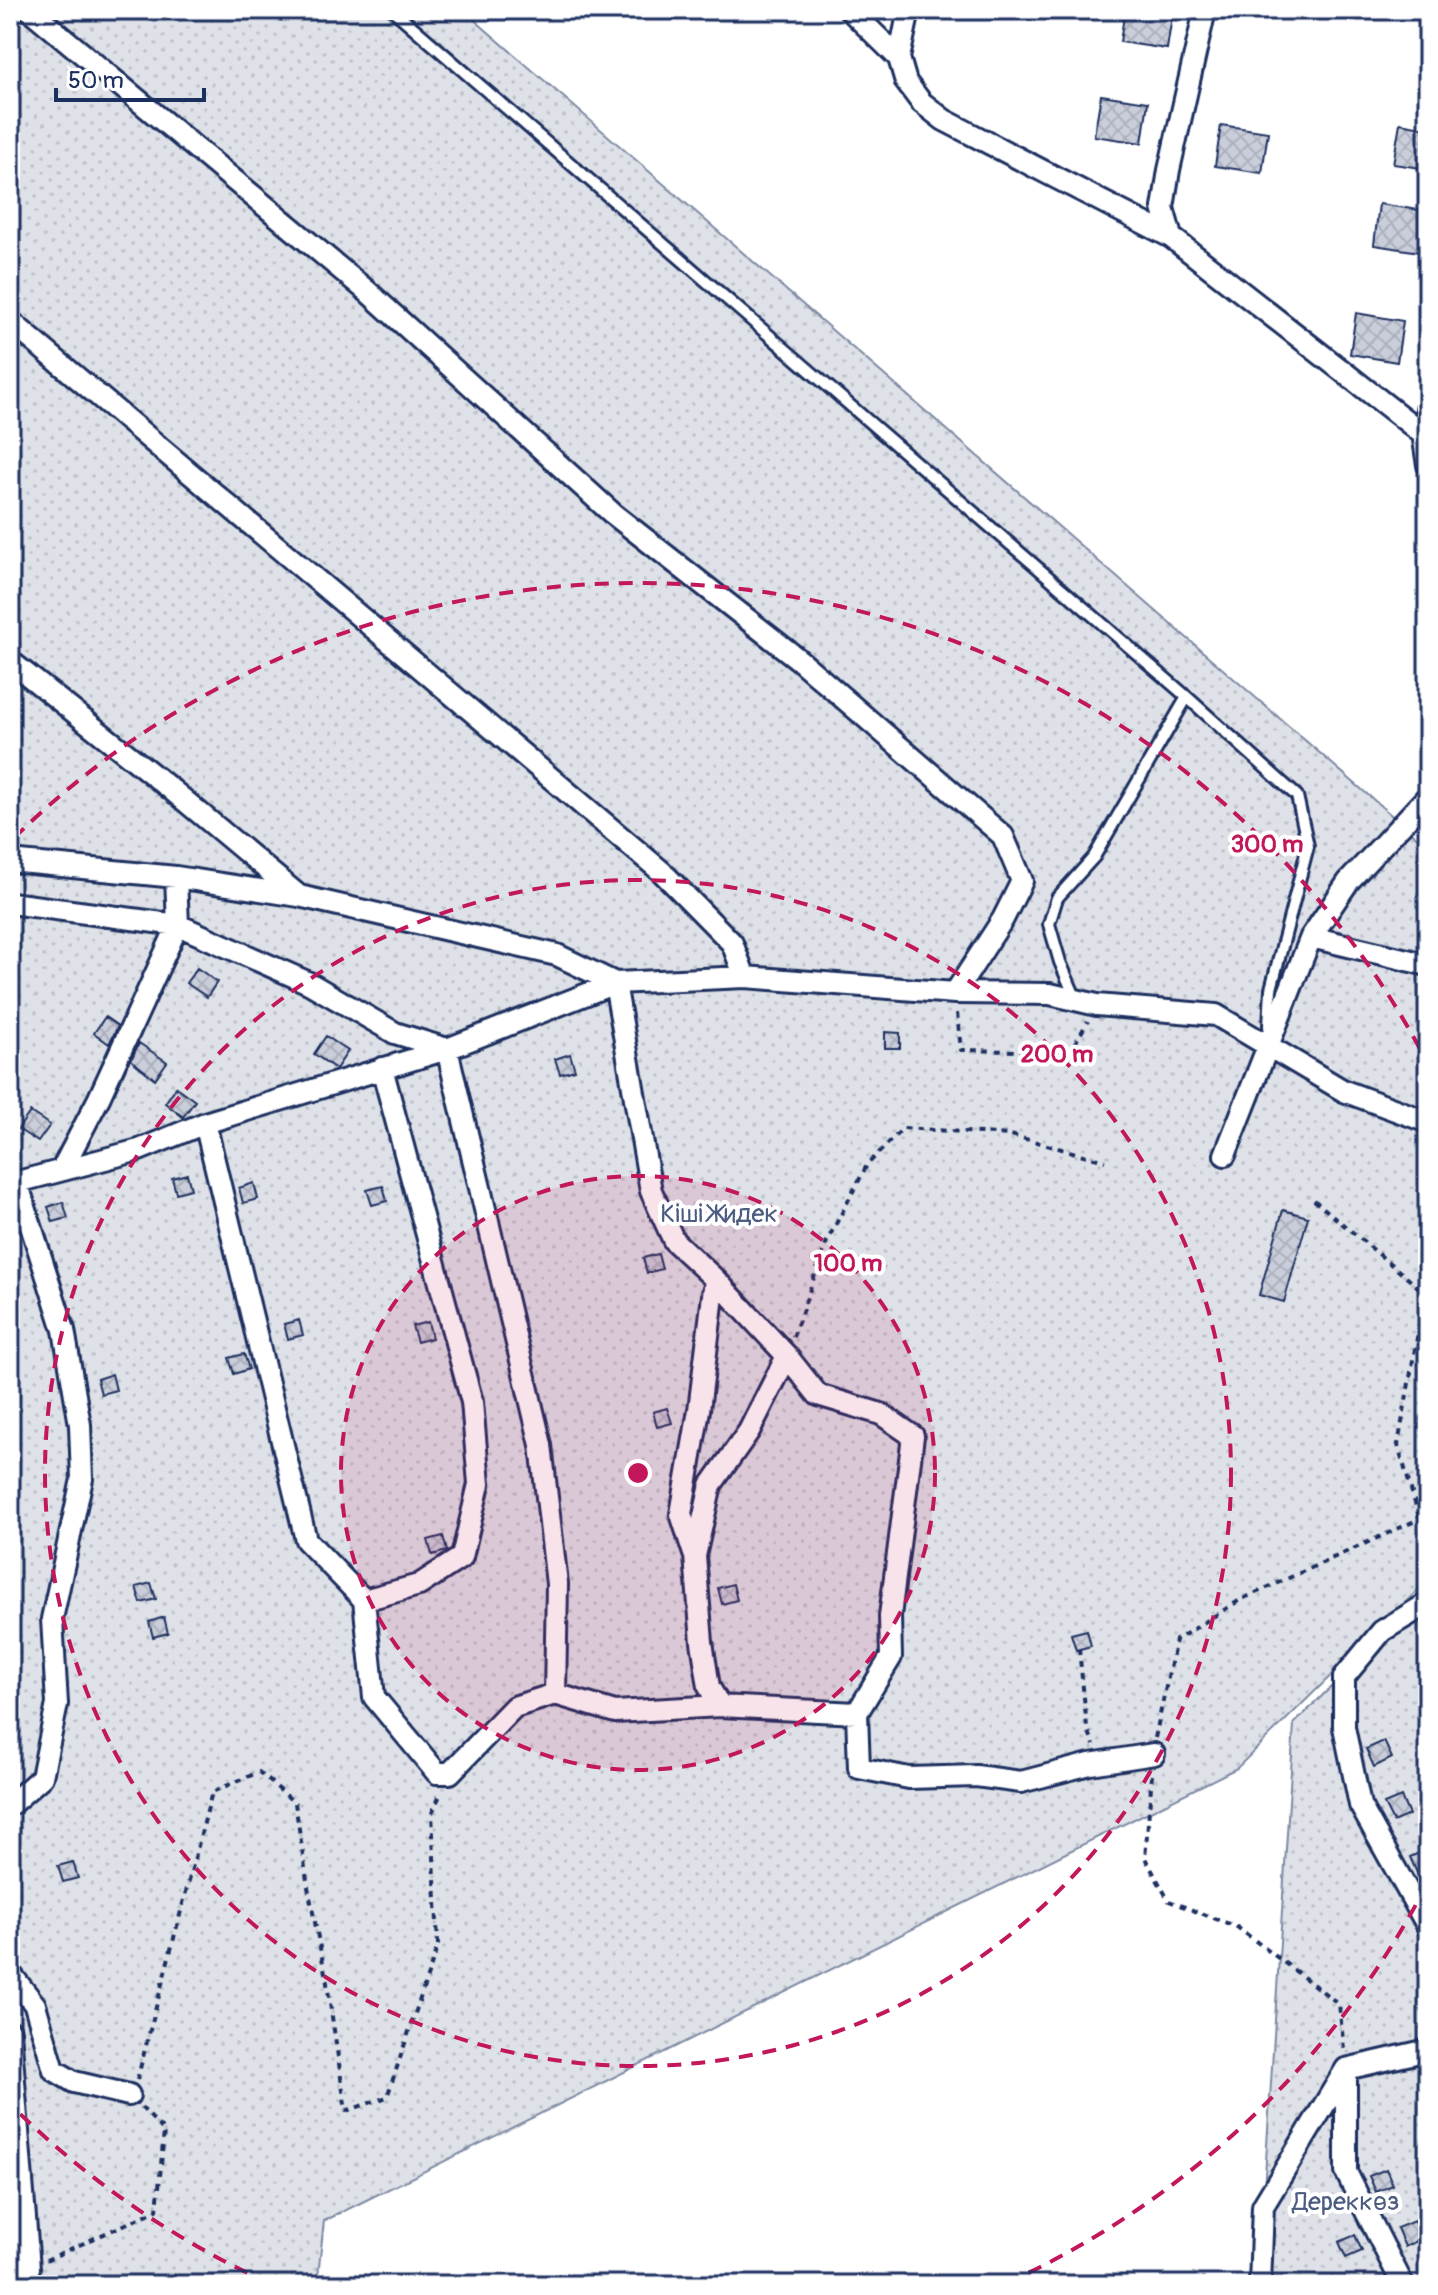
<svg xmlns="http://www.w3.org/2000/svg" width="1438" height="2295" viewBox="0 0 1438 2295" font-family="Pangolin,sans-serif">
	<defs>
		<pattern id="garden-dots" width="8" height="8" patternUnits="userSpaceOnUse" patternTransform="scale(2)"><rect width="8" height="8" fill="#dee1e7"/><path d="M2 2h.1M6 6h.1" fill="none" stroke="#bec1c9" stroke-width="1.8" stroke-linecap="round"/></pattern>
		<pattern id="building-cross-hatch" width="8" height="8" patternUnits="userSpaceOnUse" patternTransform="scale(2)"><rect width="8" height="8" fill="#caceda"/><path d="M0 0l8 8M0 8l8-8" fill="none" stroke="#adb1be"/></pattern>
	</defs>
	<rect width="100%" height="100%" fill="#fff"/>
	<filter id="ink" filterUnits="userSpaceOnUse"><feTurbulence type="fractalNoise" baseFrequency=".0125" numOctaves="2"/><feDisplacementMap in="SourceGraphic" scale="16" xChannelSelector="R" yChannelSelector="G"/><feConvolveMatrix kernelMatrix="1 2 1 2 8 2 1 2 1" color-interpolation-filters="sRGB"/></filter>
	<g filter="url(#ink)">
		<path fill="url(#garden-dots)" stroke="#7c88a2" stroke-width="2" d="M10 10H463L1428 847V1580L1237 1768 324 2221 317 2285H10Z
			M1428 1590V2285H1258L1294 1724Z"/>
		<path fill="url(#building-cross-hatch)" stroke="#1b2f5e" stroke-width="2" d="M1125 10H1173L1167 49 1120 42Z
			M1101 95 1148 102 1142 143 1094 136Z
			M1400 123 1428 128V169L1393 164Z
			M1221 125 1268 132 1262 173 1215 166Z
			M1379 204 1426 211 1420 252 1374 245Z
			M1356 313 1403 321 1397 362 1350 354Z
			M197 968 217 982 207 997 186 983Z
			M105 1017 118 1026 109 1044 94 1033Z
			M885 1032 900 1033V1048H885Z
			M326 1036 348 1051 336 1069 314 1054Z
			M139 1043 167 1062 155 1079 131 1060Z
			M570 1054 575 1070 560 1074 555 1059Z
			M176 1087 195 1101 183 1117 165 1103Z
			M30 1112 50 1125 38 1142 18 1129Z
			M187 1174 191 1189 176 1193 172 1178Z
			M254 1183 258 1199 243 1203 239 1188Z
			M383 1186 387 1201 372 1205 367 1190Z
			M63 1202 68 1218 53 1222 48 1207Z
			M1283 1210 1308 1217 1284 1302 1259 1295Z
			M658 1254 662 1269 647 1273 643 1258Z
			M299 1320 303 1335 288 1339 284 1324Z
			M428 1322 432 1338 417 1342 412 1326Z
			M244 1354 249 1369 234 1374 229 1358Z
			M112 1374 116 1390 101 1394 97 1379Z
			M667 1408 672 1423 657 1427 653 1412Z
			M443 1536 447 1551 432 1555 428 1540Z
			M151 1583 156 1599 141 1603 136 1587Z
			M733 1584 737 1600 722 1604 718 1588Z
			M164 1617 168 1633 153 1637 149 1622Z
			M1087 1630 1091 1646 1076 1650 1071 1634Z
			M1384 1741 1392 1758 1374 1767 1366 1749Z
			M1401 1797 1409 1815 1393 1822 1384 1804Z
			M1428 1849V1898L1410 1857Z
			M73 1862 78 1878 63 1882 58 1866Z
			M1386 2169 1393 2185 1376 2192 1369 2176Z
			M1414 2221 1421 2239 1405 2247 1397 2228Z
			M1355 2235 1362 2251 1346 2258 1339 2242Z"/>
		<g fill="none" stroke-linecap="round" stroke-linejoin="round">
			<defs>
				<path id="lane" d="M393 10 1187 697 1297 796 1308 846 1271 989 1269 1026
					M1076 999 1060 962 1049 924 1057 898 1094 857 1187 697"/>
				<path id="street" d="M30 10 367 291 612 513 798 659 1003 836 1022 881 1003 919 955 993
					M850 10 899 58 906 82 921 102 944 120 1171 237 1423 434 1428 465
					M899 58 909 10
					M1171 237 1163 208 1169 170 1205 10
					M10 321 662 872 732 943 745 977
					M1423 434 1428 405
					M10 661 172 790 299 896
					M10 861 176 877 299 896 557 955 615 983
					M10 903 178 925 309 983 395 1033 447 1049 615 983 745 977 955 993 1050 994 1097 1005 1216 1015 1344 1091 1428 1122
					M1311 937 1428 965
					M615 983 651 1191 674 1241 715 1279 787 1356 818 1395 881 1414 913 1436 890 1616 891 1657 857 1713 859 1768 909 1778 976 1776 1021 1782 1090 1764 1154 1754
					M205 1123 306 1540 364 1600 419 1585 462 1557 479 1484 472 1402 382 1068
					M1225 1155 1311 937 1348 882 1428 796
					M62 1169 99 1098 178 925 176 877
					M10 1184 139 1150 205 1123 447 1049 541 1445 557 1584 555 1694
					M787 1356 749 1431 711 1485 695 1556 702 1642 709 1687 720 1706 857 1713
					M694 1554 681 1514 699 1410 715 1279
					M364 1600 374 1697 437 1773H450L514 1707 555 1694 615 1712 720 1706
					M1428 1603 1382 1631 1344 1677V1727L1360 1805 1428 1927
					M10 1805 42 1777 57 1704 52 1619 82 1479 80 1425 64 1330 17 1182
					M10 1973 35 2005 54 2070 74 2082 129 2095
					M10 2031 29 2268 10 2273
					M1346 2069V2172L1403 2285
					M1260 2285 1263 2206 1346 2069 1428 2050"/>
			</defs>
			<use href="#lane" stroke="#1b2f5e" stroke-width="16"/>
			<use href="#street" stroke="#1b2f5e" stroke-width="26"/>
			<path stroke="#1b2f5e" stroke-width="4" stroke-dasharray="6 6" stroke-linecap="butt" d="M957 1013 961 1050 1070 1052 1088 1021
				M1314 1200 1424 1292
				M793 1337 827 1241 867 1165 903 1128 1011 1135 1105 1161
				M1419 1517 1398 1445 1428 1276
				M1079 1649 1087 1727 1094 1745
				M1155 1738 1176 1640 1240 1600 1428 1515
				M1152 1775 1145 1858 1169 1901 1237 1927 1339 2004 1344 2049
				M137 2080 212 1792 259 1772 295 1803 308 1887 327 1983 346 2111 387 2097 438 1945 432 1813 441 1793
				M46 2260 157 2210 164 2131 140 2106"/>
			<use href="#lane" stroke="#fff" stroke-width="10"/>
			<use href="#street" stroke="#fff" stroke-width="20"/>
		</g>
	</g>
	<circle cx="638" cy="1473" r="297" fill="#c2185b" fill-opacity=".12"/>
	<g fill="none" stroke="#c2185b" stroke-width="4" stroke-dasharray="14 10">
		<circle cx="638" cy="1473" r="297"/>
		<circle cx="638" cy="1473" r="593"/>
		<path d="M1427 1884A890 890 0 0 1 1007 2283M269 2283A890 890 0 0 1 14 2108M14 838A890 890 0 0 1 1427 1062"/>
	</g>
	<g text-anchor="middle" stroke-width="8" stroke-linejoin="round" paint-order="stroke">
		<g font-size="26" fill="#4c5c80" stroke="#fff">
			<text x="719" y="1222">Кіші Жидек</text>
			<text x="1346" y="2210">Дереккөз</text>
		</g>
	</g>
	<circle cx="638" cy="1473" r="12" fill="#c2185b" stroke="#fff" stroke-width="4"/>
	<g font-size="24" text-anchor="middle" font-weight="bold" fill="#c2185b" stroke="#fff" stroke-width="8" stroke-linejoin="round" paint-order="stroke">
		<text x="1267" y="852">300 m</text>
		<text x="1057" y="1062">200 m</text>
		<text x="848" y="1271">100 m</text>
	</g>
	<rect width="1438" height="2295" fill="none" stroke="#fff" stroke-width="40"/>
	<rect x="20" y="20" width="1398" height="2255" fill="none" stroke="#1b2f5e" stroke-width="3" filter="url(#ink)"/>
	<path d="M56 88v12h148v-12" fill="none" stroke="#1b2f5e" stroke-width="4"/>
	<text x="68" y="88" font-size="24" fill="#1b2f5e" stroke="#ffffff" stroke-width="6" paint-order="stroke">50 m</text>
</svg>
